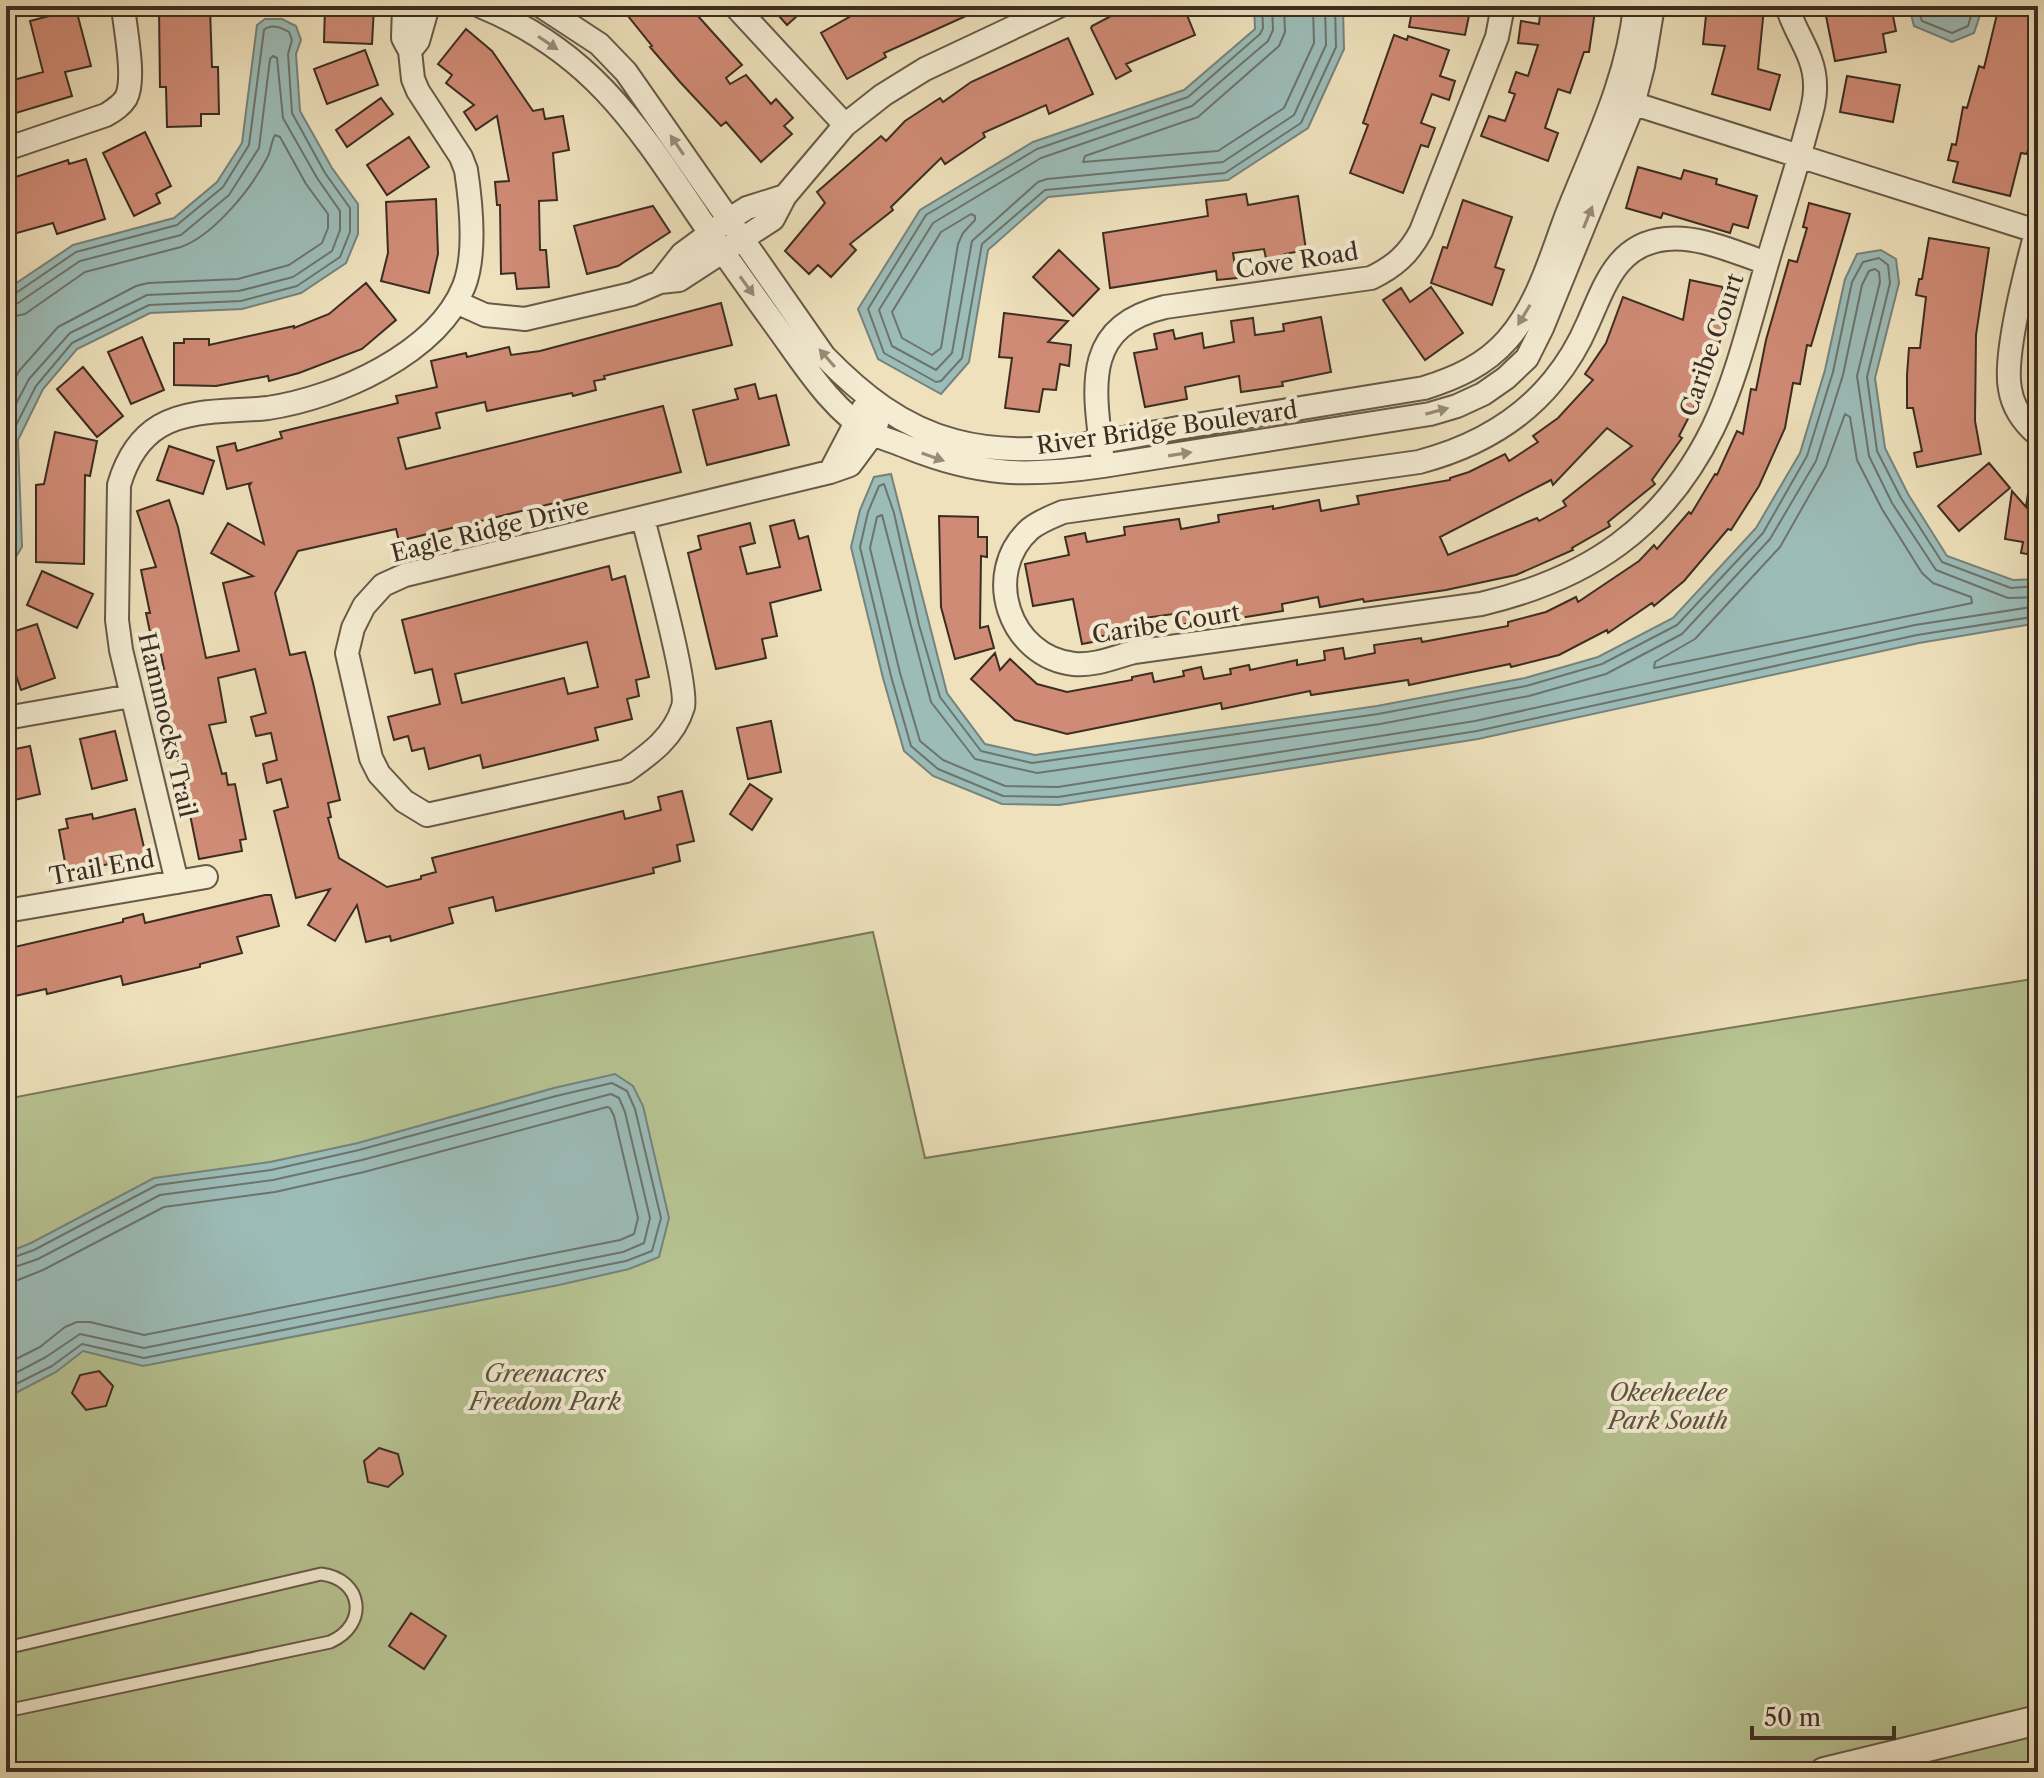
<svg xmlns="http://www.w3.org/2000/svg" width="2044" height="1778" viewBox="0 0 2044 1778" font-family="'Libre Caslon Text',serif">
	<rect width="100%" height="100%" fill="#eee1bc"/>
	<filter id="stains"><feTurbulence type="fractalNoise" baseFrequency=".0025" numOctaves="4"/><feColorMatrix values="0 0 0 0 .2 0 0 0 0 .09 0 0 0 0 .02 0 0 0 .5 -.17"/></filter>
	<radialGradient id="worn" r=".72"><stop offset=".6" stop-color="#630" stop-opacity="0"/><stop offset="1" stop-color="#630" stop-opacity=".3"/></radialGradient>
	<path fill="#b7c392" stroke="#7a785a" stroke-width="2" d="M873 932 925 1158 2038 978V1772H6V1099Z"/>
	<path fill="#9cbcb8" stroke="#76837c" stroke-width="2" d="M1254 6H1343L1344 49 1308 128 1228 180 1048 197 988 250 969 362 941 394 878 359 858 309 920 210 1033 142 1184 90 1255 29Z
		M1909 6H1983L1974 33 1952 42 1914 26Z
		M265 19H282L296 26 301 40 296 54 300 111 332 168 358 204V234L346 263 301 293 242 309 150 313 77 349 43 389 18 440 22 547 6 573V290L73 245 174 218 217 182 242 143 257 25Z
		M1881 250 1896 259 1899 283 1875 378 1885 448 1908 494 1947 556 2013 580 2038 579V623L1919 643 1478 739 1059 805 1002 804 933 776 904 751 883 678 851 547 860 510 874 477 891 474 947 693 985 744 1035 755 1377 706 1525 678 1598 657 1673 618 1756 528 1800 453 1825 370 1845 279 1857 254Z
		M615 1074 633 1086 643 1106 669 1218 659 1257 629 1269 559 1285 143 1366 83 1351 56 1372 6 1398V1253L31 1243 154 1178 270 1162 358 1143 554 1088Z"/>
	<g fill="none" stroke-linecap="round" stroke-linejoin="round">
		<path stroke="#6c746d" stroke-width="2" d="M1262 6 1263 28 1260 34 1188 97 1037 149 926 215 868 309 884 353 936 382 941 381 962 358 982 244 1045 190 1225 173 1301 123 1336 47 1335 6
			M1272 6 1273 30 1268 41 1192 106 1041 158 933 223 879 310 892 346 936 370 952 353 972 241 1038 182 1047 179 1223 162 1294 115 1326 45 1325 6
			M1284 6 1285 32 1279 46 1198 117 1085 156 1083 162 1218 151 1284 108 1314 43 1313 6
			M1917 6 1922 21 1952 33 1968 26 1974 6
			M971 214 975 216V220L963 233 958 244 941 348 932 355 902 338 892 312 941 232Z
			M6 296 13 295 76 252 177 225 223 187 249 145 264 30C272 23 282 28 289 32L292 40 288 54 292 113 325 173 350 208V232L340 257 297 286 241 301 149 305 72 343 36 386 10 437 14 544 6 558
			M6 306 18 303 80 261 181 235 229 195 259 148 270 59 273 56 277 58 283 118 317 178 340 211V230L332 251 293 277 239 291 147 295 70 333 29 379 6 423
			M6 318 25 314 85 272 181 247C214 235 251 189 267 158 271 151 271 142 275 135L280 137 306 184 328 214V228L322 243 289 265 238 279 148 283 136 286 58 327 19 371 6 396
			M1845 414 1850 417 1857 460 1882 509 1922 573 1933 583 1971 597 1972 603 1654 668 1655 662 1695 639 1780 547 1826 466Z
			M2038 586 2011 588 1942 562 1901 498 1877 451 1867 377 1890 283 1888 265 1879 258 1863 262 1852 282 1833 372 1807 456 1763 533 1677 625 1602 664 1526 686 1378 714 1032 763 981 751 940 697 919 625 894 513 884 484 879 486 868 512 860 547 891 676 911 746 938 769 1003 796 1058 797 1477 731 1917 635 2038 616
			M2038 597 2008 598 1936 570 1892 503 1869 456 1857 376 1880 282 1879 272 1875 269 1869 271 1862 285 1843 375 1816 461 1770 539 1682 634 1606 674 1529 696 1380 724 1037 773 975 759 931 702 882 515 877 517 870 548 900 673 920 741 943 760 1005 786 1058 787 1475 721 1915 625 2038 606
			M6 1260 34 1250 157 1185 271 1170 359 1150 556 1096 612 1083 627 1091 635 1109 661 1218 652 1251 626 1261 144 1358 82 1344 52 1366 6 1389
			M6 1270 38 1259 160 1195 273 1180 362 1160 611 1094 619 1098 625 1112 650 1218 644 1243 623 1252 144 1348 80 1334 46 1357 6 1378
			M6 1282 18 1280 43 1270 164 1207 275 1192 364 1172 607 1107 610 1108 614 1116 638 1218 634 1234 620 1240 144 1335 90 1322H77L65 1327 40 1347 6 1364"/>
	</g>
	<path fill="#d08b76" stroke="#3c2d22" stroke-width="2" fill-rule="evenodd" d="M325 6 374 7 372 44 324 42Z
		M620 6H689L742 65 726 78 730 84 746 75 771 104 776 99 793 118 784 126 792 134 761 162 726 122 721 126 680 82 650 47 652 46Z
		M770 6H808L787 25Z
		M869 6H988L884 53 886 57 847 79 821 33Z
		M1130 6H1166L1170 16 1185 10 1195 35 1126 64 1131 71 1116 79 1091 28 1092 26Z
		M1413 6H1471L1465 35 1409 27Z
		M1541 6 1595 11 1589 52H1584L1570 93 1558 89 1545 128 1558 133 1548 161 1481 136 1489 116 1505 121 1515 94 1509 92 1516 72 1528 76 1538 45 1518 43 1521 21 1539 24Z
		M1707 6 1764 8 1758 69 1780 75 1770 110 1712 94 1725 46 1703 44Z
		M1881 6H1891L1896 31 1883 34 1886 52 1835 61 1826 16Z
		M1999 6H2038V107L2027 154 2021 153 2010 196 1953 182 1958 162 1948 160 1952 144 1956 145 1963 107 1967 108 1979 66 1984 68Z
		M210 8 212 67H218L219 114H201V126L167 127 166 87H160L159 9Z
		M76 9 91 66 65 72 72 96 6 116V82L43 72 30 21Z
		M466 29 492 51 533 111 543 109 545 119 563 116 569 150 553 153 557 200 539 201 540 250H546L549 287 517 289 515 273 501 274 500 205H497L495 182 509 181 497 116 476 130 464 112 474 105 446 83 452 75 438 64Z
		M1394 35 1407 40 1408 36 1449 50 1440 76 1455 81 1449 100 1432 94 1421 123 1435 128 1428 147 1421 145 1403 193 1350 173 1368 125 1363 123Z
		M1068 38 1093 94 1049 114 1046 105 983 133 985 137 945 164 941 158 891 207 893 210 850 244 856 250 831 277 818 265 809 274 785 251 825 203 817 192 881 136 886 141 905 121 940 98 943 102 971 82Z
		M365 50 378 85 327 104 314 69Z
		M1847 76 1900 85 1893 122 1840 112Z
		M381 98 393 114 347 147 336 130Z
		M145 132 171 186 156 194 160 203 134 216 103 153Z
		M409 137 429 167 387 195 367 165Z
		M86 159 105 219 57 234 53 223 6 236V180L68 160 69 164Z
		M1638 167 1681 179 1684 170 1717 179 1716 184 1757 196 1748 228 1733 224 1730 233 1663 213 1661 218 1626 208Z
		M1246 194 1248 205 1298 196 1306 250 1285 254 1288 269 1269 273 1264 249 1233 253 1237 278 1217 280 1216 271 1110 288 1103 233 1208 216 1206 200Z
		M436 199 438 254 429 293 381 281 388 253 386 202Z
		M1463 200 1512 217 1495 267 1504 270 1492 305 1431 283 1443 247 1447 248Z
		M1809 203 1850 214 1811 346 1807 345 1800 384 1793 383 1785 428 1759 486 1731 530 1728 529 1684 581 1654 606 1652 603 1608 633 1607 630 1559 655 1511 667 1510 664 1409 685 1408 680 1311 695 1310 691 1222 709 1221 703 1067 734 1015 720 971 679 995 653 1000 670 1010 659 1037 684 1067 692 1132 680V677L1152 673 1154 682 1184 676 1183 671 1201 667 1204 679 1231 674 1230 669 1249 665 1250 670 1297 660V665L1325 660 1324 651 1343 648 1345 659 1375 653 1374 645 1421 638 1422 642 1508 626V622L1546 612 1576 597 1578 602 1639 561 1654 545 1657 549 1689 512 1691 514 1715 474 1717 475 1737 431 1743 434 1751 389 1756 390 1766 340 1789 260 1797 262 1807 228 1803 227Z
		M653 206 670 232 618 266 587 274 574 226Z
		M1929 238 1989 248 1976 335 1975 421 1981 454 1917 467 1914 453 1922 451 1913 408H1907V375L1909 348H1920L1926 297 1916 295 1919 279H1922Z
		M1059 250 1099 289 1073 316 1033 277Z
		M1690 280 1723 287 1719 304 1729 306 1715 360 1705 358 1700 386 1704 388 1679 436 1682 438 1652 480 1655 484 1608 522 1610 526 1572 548 1573 550 1516 575 1446 590 1364 602 1363 599 1320 607 1318 597 1282 604 1283 611 1221 621 1220 617 1175 626 1173 614 1144 618 1146 630 1102 636 1103 640 1082 644 1073 599 1033 606 1025 564 1069 555 1065 537 1085 533 1087 542 1125 535 1124 527 1179 519 1181 529 1219 522 1218 515 1273 506V509L1319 500 1321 511 1359 504 1357 496 1450 480V478L1469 472 1505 454 1509 461 1538 442 1533 436 1558 418 1593 380 1585 374 1606 343 1623 297 1683 320ZM1607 428 1632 446 1563 501 1566 506 1539 521 1537 518 1448 555 1440 537 1551 480 1553 485Z
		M366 283 396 320 362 349 299 373 269 381 268 376 216 386 174 385V343H184V339H209V345L294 326V328L329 314Z
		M1431 287 1463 333 1425 360 1383 300 1401 288 1410 302Z
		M721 303 732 345 604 376 605 379 594 381 596 390 573 396 572 393 487 411 485 402 436 413 440 428 398 438 406 469 663 406 681 472 399 541 396 529 298 551 275 593 290 655 305 652 313 683 340 800 328 803 331 817 328 818 339 858 387 887 421 879V876L436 872 432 858 623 811 625 819 661 810 658 797 682 791 694 841 677 845 680 861 653 868 654 873 496 911 493 897 449 908 453 923 391 941 390 936 366 942 357 905 335 941 308 925 330 889 296 898 274 811 288 807 281 779 267 783 263 764 277 760 271 733 256 736 251 717 266 713 255 669 218 678 226 722 209 725 222 774 226 773 228 785 235 784 246 839 240 840 242 851 199 859 182 775 170 733H168L154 671 164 669 156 631 150 632 146 613H150L141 570 156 567 137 511 169 500 178 527 206 658 239 651 223 583 253 576 211 553 228 523 264 544 249 486 251 483 227 489 217 447 235 443 237 451 282 438 280 432 398 403 396 396 437 387 431 361 466 353 467 357 509 347 511 355 540 351Z
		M1004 313 1068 321 1048 342 1071 345 1069 366 1060 364 1056 390 1043 389 1039 412 1005 408 1012 358 999 357Z
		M1321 317 1331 372 1282 382 1283 386 1241 392 1239 376 1185 387 1187 399 1145 407 1134 353 1157 349 1154 334 1173 330 1175 339 1202 333 1204 348 1234 342 1231 321 1253 318 1255 335 1284 331 1283 324Z
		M142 337 164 390 131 404 108 352Z
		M83 367 123 416 97 437 57 389Z
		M755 384 759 399 776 395 789 445 707 465 693 410 738 399 735 389Z
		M55 432 97 441 90 476 85 475 84 564 36 562V485L44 484Z
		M169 446 214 461 203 494 157 480Z
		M1989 463 2010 488 1959 531 1938 506Z
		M2030 481 2038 482V556L2021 553 2023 542 2005 539 2012 491 2026 507Z
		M939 516 978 517V537H987V557L981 556 980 628 988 626 994 648 955 659 941 607Z
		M794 520 799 539 808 536 821 590 770 603 777 636 762 639 766 658 716 669 688 553 701 549 698 536 750 523 755 543 740 547 747 574 780 567 770 526Z
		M609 566 612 580 625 576 649 677 636 680 639 696 627 699 632 719 595 728 598 740 483 768 480 755 429 769 424 748 412 751 408 736 394 740 388 717 440 704 432 669 415 673 402 620ZM587 642 598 687 568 694 564 678 462 703 455 674Z
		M42 571 93 594 77 628 27 605Z
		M37 624 55 678 21 690 6 646V634Z
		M771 721 781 772 748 779 737 728Z
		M115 731 127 780 92 789 80 739Z
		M30 746 40 794 6 802V768L10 767 6 751Z
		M750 784 772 799 752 830 730 814Z
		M135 809 146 856 67 873 59 830 68 828 66 819 92 814 93 819Z
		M265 895H271L279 926 237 937 242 953 200 964V967L123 985 121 976 47 994 46 989 6 998V949L123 922V919L143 914 145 923Z
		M99 1371 113 1386 106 1406 86 1410 72 1393 80 1375Z
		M379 1448 398 1454 403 1474 388 1487 368 1482 364 1461Z
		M411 1613 446 1636 424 1669 389 1646Z"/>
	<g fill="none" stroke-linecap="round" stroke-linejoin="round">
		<defs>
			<path id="service" d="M6 1648 321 1574C363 1579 369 1625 330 1642L6 1711"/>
			<path id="minor" d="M480 6C590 51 636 123 699 217 724 254 750 290 776 326 803 363 832 411 873 434 884 439 896 442 907 447 979 476 1028 477 1103 466L1430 414 1457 406 1483 394 1506 378 1527 358 1542 328 1633 105 1643 66 1653 6
				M541 6 599 44 626 72 824 356C862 395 902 427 955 441 1030 461 1110 440 1184 427 1264 414 1344 401 1424 388 1456 378 1485 365 1507 340 1538 305 1551 256 1567 214 1594 146 1628 79 1635 6
				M735 6 845 125
				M410 51 418 41 428 6
				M1622 100 2036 231
				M6 149 106 115C114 110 121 106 126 98 136 79 125 29 123 6
				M2038 225C2028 262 2003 354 2010 389 2013 408 2024 423 2038 435
				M1767 263C1736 253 1699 235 1666 239 1617 244 1605 285 1588 323 1579 344 1567 364 1553 381 1518 424 1472 448 1419 462L1063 512C1051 517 1040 521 1030 529 981 573 1009 657 1074 664 1095 666 1115 657 1134 652L1481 604C1588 579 1664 528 1713 428 1739 374 1755 301 1773 243 1784 206 1796 170 1806 132 1810 117 1816 101 1815 85 1815 55 1795 34 1787 6
				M660 282 682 254 728 220 747 208 785 196
				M456 302 485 315 525 319 632 294 660 282 679 280 773 219 785 196 845 125 883 95 925 69 1059 6
				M1102 454C1094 388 1082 326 1165 307L1371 278C1394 267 1409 254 1421 231L1497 37 1503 6
				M830 472 863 409
				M643 518C650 548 689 687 683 707 674 737 650 754 626 771L427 815 404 801 379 774 371 758 347 653 353 628 364 606 383 585 405 575 830 472 850 465 873 434 877 423
				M6 718 131 696
				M177 882 121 650 117 620 119 485C126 461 138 439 160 426 191 408 233 412 268 408 336 398 437 354 464 286 476 255 471 203 466 170L461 157 418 91 413 79 410 51 403 38 404 6
				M6 911 206 877"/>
			<path id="tertiary" d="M1824 1772 2038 1720"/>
		</defs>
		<use href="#service" stroke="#685a48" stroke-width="15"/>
		<use href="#minor" stroke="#685a48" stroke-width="26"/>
		<use href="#tertiary" stroke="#685a48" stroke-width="32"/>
		<use href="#service" stroke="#f4ecd3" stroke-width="11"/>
		<use href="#minor" stroke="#f4ecd3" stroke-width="22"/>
		<use href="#tertiary" stroke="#f4ecd3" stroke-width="28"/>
	</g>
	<defs><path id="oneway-solid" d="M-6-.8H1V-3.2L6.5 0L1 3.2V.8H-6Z" transform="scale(2)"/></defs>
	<g fill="#988c7a">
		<use href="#oneway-solid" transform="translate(548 43) rotate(34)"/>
		<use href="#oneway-solid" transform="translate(677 145) rotate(-124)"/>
		<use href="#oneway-solid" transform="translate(1588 217) rotate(-68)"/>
		<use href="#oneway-solid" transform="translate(747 286) rotate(54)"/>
		<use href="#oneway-solid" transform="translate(1524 315) rotate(121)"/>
		<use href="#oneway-solid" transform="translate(827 358) rotate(-131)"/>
		<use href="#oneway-solid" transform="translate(1437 411) rotate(-15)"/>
		<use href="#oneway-solid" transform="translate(1180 454) rotate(-9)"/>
		<use href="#oneway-solid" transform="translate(933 457) rotate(19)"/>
	</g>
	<g text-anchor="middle" stroke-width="8" stroke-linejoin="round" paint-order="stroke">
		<g font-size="24" fill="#3c2d22" stroke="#f4ecd3">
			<text transform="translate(1297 261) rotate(-9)" y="8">Cove Road</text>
			<text transform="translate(1712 345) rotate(-71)" y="8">Caribe Court</text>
			<text transform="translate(1167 428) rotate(-8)" y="8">River Bridge Boulevard</text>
			<text transform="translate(490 530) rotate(-14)" y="8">Eagle Ridge Drive</text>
			<text transform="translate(1166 624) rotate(-9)" y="8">Caribe Court</text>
			<text transform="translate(167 725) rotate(77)" y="8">Hammocks Trail</text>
			<text transform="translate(102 868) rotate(-10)" y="8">Trail End</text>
		</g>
		<g font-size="24" font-style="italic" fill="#5b523e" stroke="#f4ecd3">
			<text x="545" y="1382">Greenacres<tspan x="545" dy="28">Freedom Park</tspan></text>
			<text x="1668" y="1401">Okeeheelee<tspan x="1668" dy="28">Park South</tspan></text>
		</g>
	</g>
	<rect width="2044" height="1778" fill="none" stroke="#eee1bc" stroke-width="32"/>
	<rect x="8" y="8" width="2028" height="1762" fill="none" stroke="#3c2d22" stroke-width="4"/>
	<rect x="16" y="16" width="2012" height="1746" fill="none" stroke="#3c2d22" stroke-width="2"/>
	<path d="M1752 1726v12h142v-12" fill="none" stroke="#3c2d22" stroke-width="4"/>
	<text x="1764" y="1726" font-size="24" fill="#3c2d22" stroke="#f4ecd3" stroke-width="6" paint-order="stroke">50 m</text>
	<rect width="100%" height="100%" filter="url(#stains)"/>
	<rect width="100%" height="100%" fill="url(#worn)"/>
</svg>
